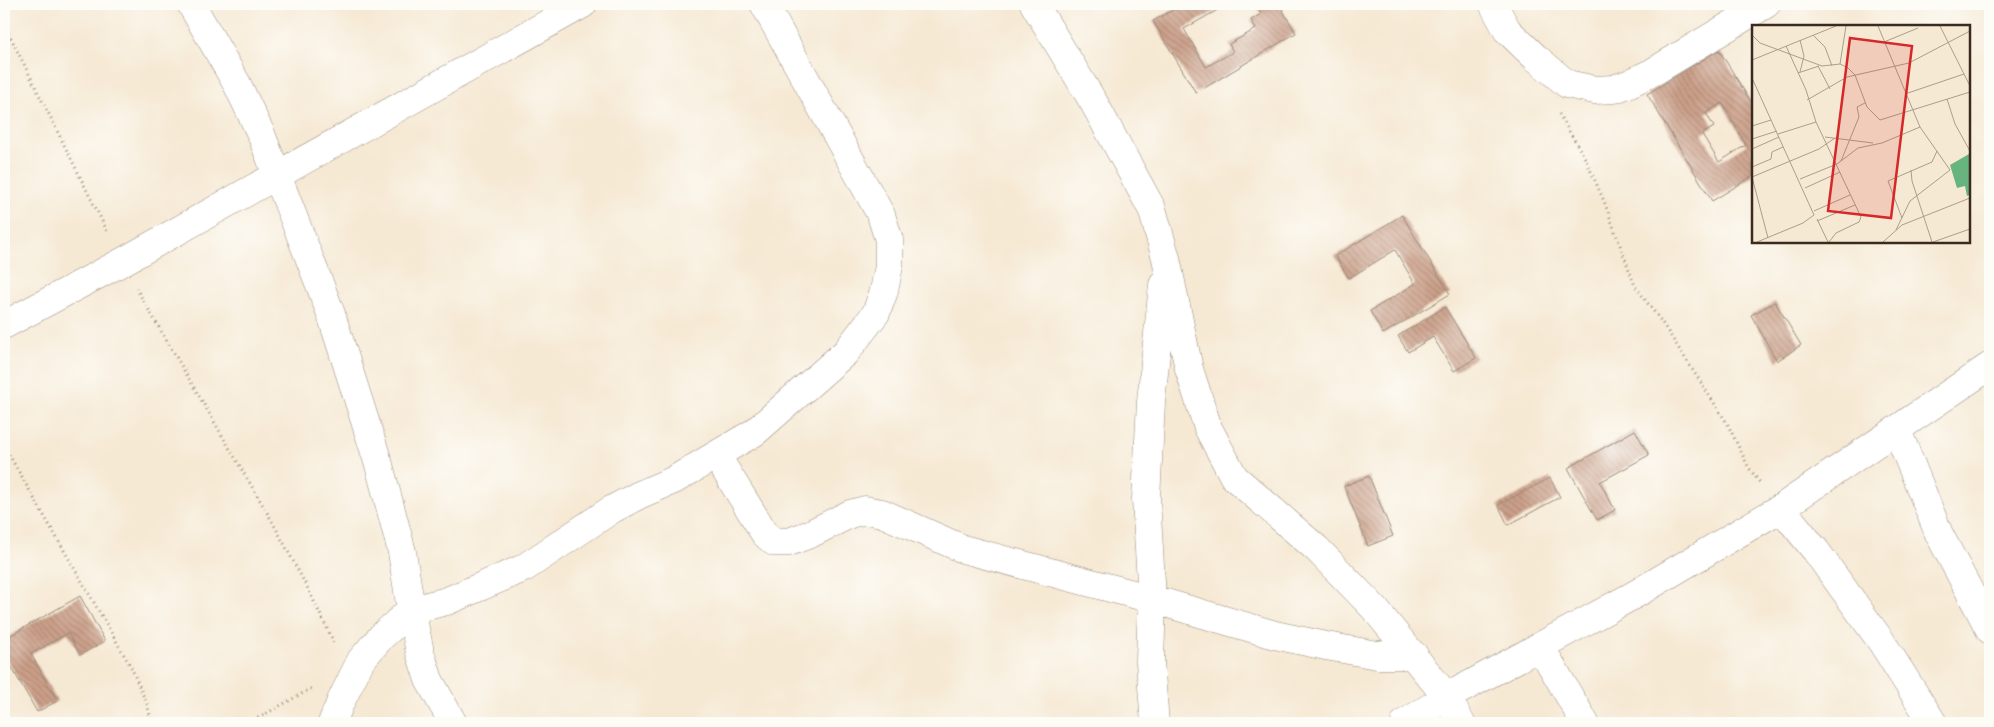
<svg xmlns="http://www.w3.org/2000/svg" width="1994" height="727" viewBox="0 0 1994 727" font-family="Dekko,sans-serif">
	<defs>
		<pattern id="building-back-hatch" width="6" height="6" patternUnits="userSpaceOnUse" patternTransform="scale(1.25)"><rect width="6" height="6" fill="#cca08a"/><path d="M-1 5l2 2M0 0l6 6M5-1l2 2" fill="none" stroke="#a78370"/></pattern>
	</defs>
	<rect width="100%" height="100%" fill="#fdfcf7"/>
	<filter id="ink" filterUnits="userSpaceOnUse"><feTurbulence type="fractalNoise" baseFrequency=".02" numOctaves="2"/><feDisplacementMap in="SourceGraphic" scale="10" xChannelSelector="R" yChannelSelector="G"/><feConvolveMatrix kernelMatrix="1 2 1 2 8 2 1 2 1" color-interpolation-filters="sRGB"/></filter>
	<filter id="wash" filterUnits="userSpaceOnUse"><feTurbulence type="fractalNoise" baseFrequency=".0096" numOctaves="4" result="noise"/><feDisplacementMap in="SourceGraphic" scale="20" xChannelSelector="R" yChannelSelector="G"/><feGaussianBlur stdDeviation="1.12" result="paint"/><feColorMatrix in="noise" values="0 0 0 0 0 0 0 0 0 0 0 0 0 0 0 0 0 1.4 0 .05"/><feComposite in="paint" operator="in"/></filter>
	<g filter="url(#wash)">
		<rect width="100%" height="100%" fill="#f6e9d4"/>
		<g id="blocks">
			<path fill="url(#building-back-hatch)" fill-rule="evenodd" d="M1183 4H1228L1184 29 1206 67 1233 52 1229 44 1256 29 1251 20 1261 14 1255 4H1279L1296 33 1196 93 1153 21Z
				M1719 50 1753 105V176L1712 201 1647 94ZM1722 103 1746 145 1719 162 1702 134 1714 127 1706 113Z
				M1402 215 1450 294 1383 334 1370 311 1415 284 1395 250 1349 278 1335 256Z
				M1775 302 1801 345 1777 361 1751 315Z
				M1445 307 1476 358 1454 371 1433 337 1408 352 1398 336Z
				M1635 430 1649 455 1600 482 1615 510 1597 520 1568 468Z
				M1369 476 1393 536 1368 546 1344 486Z
				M1550 478 1560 497 1508 525 1498 505Z
				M80 596 105 641 80 655 68 633 31 654 57 701 37 712 4 654V639Z"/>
		</g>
	</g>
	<g filter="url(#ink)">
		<use href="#blocks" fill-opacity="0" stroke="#988a79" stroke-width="1"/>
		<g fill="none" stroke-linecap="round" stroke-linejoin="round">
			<defs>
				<path id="street" d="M191 4 237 84 261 134 330 311 379 465 402 552 411 610 420 652 429 680 453 723
					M1034 4 1094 103 1152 209 1166 258 1189 369 1208 428 1234 477 1317 549 1374 608 1447 697 1461 723
					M1493 4 1507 30 1535 57 1567 84 1595 90 1614 89 1628 84 1653 72 1766 4
					M4 325 122 262 583 4
					M1897 430 1939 534 1990 630
					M716 455 765 534 774 542H789L810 534 850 514 865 510 882 513 963 549 1152 599 1275 635 1326 646 1377 655H1414
					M1781 508 1816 551 1881 641 1933 723
					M1540 646 1585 723
					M332 723 341 701 361 660 382 636 411 610 447 601 524 568 611 510 639 495 674 480 716 455 755 432 846 352 876 313 884 291 889 266V240L881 215 764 4
					M1155 723 1150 662 1152 599 1146 499 1151 402 1163 285
					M1405 723 1447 697 1634 595 1781 508 1990 366"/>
			</defs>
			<use href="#street" stroke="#988a79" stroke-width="29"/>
			<path stroke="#988a79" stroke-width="3" stroke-dasharray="1 4" stroke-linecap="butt" d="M4 24 108 233
				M1559 114 1585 158 1604 201 1635 286 1661 321 1727 423 1749 468 1761 484
				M136 288 272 521 308 589 335 645
				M4 446 131 667 147 704 152 723
				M249 723 312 688"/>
			<use href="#street" stroke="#fff" stroke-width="28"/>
		</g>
	</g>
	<g transform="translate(1752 25)">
		<rect width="218" height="218" fill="#f6e9d4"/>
		<path d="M217 129V170L215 171 213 161 205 163 198 140Z" fill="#68b47e"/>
		<path fill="none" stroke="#ab9d8b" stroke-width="1" d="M188 1 218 61M0 10 8 18 70 41 88 39 96 43 103 50 115 82 128 95 218 67M61 10 73 22 80 41M132 17 166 3M34 21 54 65 64 97 109 192 107 197 84 208 77 217M0 35 84 1M88 39 94 1M66 41 78 64M48 47 52 31 48 15M46 48 67 41M0 53 62 190 51 198 5 217M153 69 212 49M195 74 203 99 218 126M55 75 95 52 157 38 218 6M0 101 19 95M26 109 64 97M73 112 121 118M0 114 25 106M0 124 27 112M89 136 107 92 105 82 113 78M0 142 19 134 20 127 31 122M159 145 160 156 180 217M0 152 67 124 83 113M0 152 16 213M48 154 85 139 106 123 130 118 168 102 126 1M53 163 88 147M62 186 98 170M150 193 136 156 180 137 185 126M65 194 76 217M65 196 103 180M144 205 158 176 198 145 168 102M131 217 150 200 218 173M181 217 218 204"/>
		<path fill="#d62828" fill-opacity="0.15" stroke="#d62828" stroke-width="2.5" d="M98 13 160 21 139 193 76 186Z"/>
		<rect width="218" height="218" fill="none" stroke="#3b2a1e" stroke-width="2.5"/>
	</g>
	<rect width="1994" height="727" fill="none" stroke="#fdfcf7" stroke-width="20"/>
</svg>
